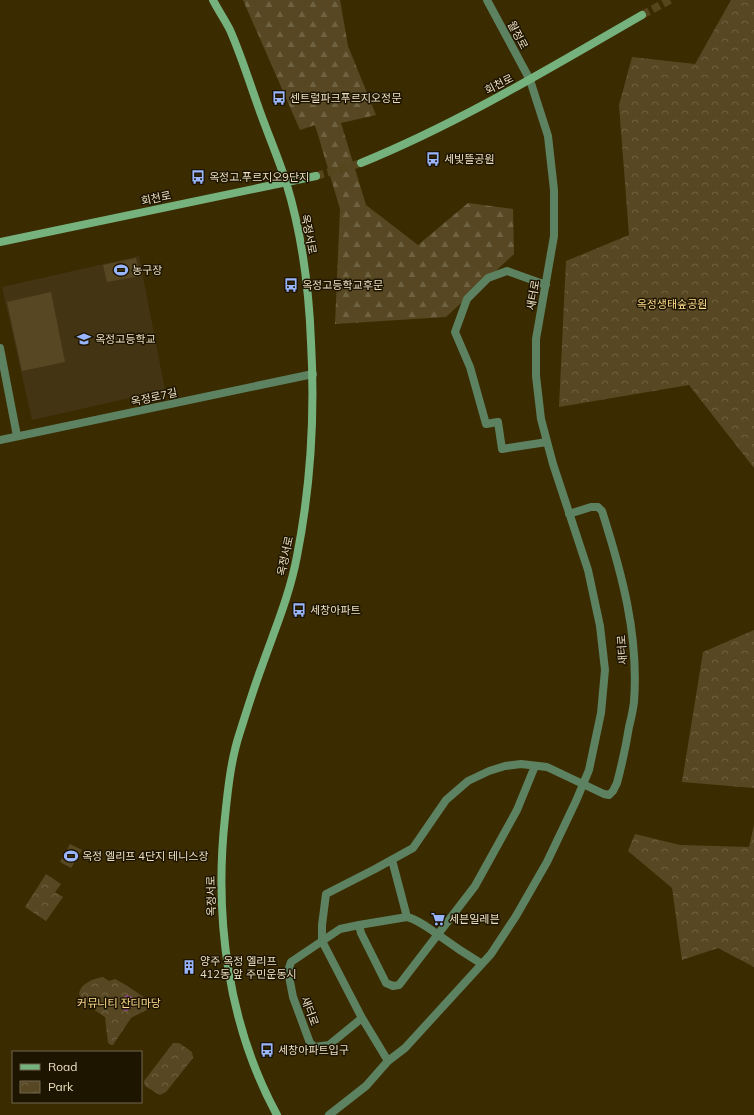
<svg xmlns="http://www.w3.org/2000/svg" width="754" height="1115" viewBox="0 0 754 1115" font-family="Mulish,'Noto Sans KR',sans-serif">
	<defs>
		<pattern id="forest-firs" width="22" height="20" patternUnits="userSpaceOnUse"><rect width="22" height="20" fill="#574823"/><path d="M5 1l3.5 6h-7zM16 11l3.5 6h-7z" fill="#6f6241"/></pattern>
		<pattern id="park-crowns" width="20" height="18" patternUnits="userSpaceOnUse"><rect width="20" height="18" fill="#574823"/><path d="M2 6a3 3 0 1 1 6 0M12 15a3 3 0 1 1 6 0" fill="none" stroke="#6f6241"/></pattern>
		<pattern id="water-rules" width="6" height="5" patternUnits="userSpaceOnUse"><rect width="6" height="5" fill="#944594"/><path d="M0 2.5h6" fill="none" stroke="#a868a6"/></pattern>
	</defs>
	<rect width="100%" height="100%" fill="#3b2b00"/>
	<path fill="#433514" d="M139 256 165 390 32 420 2 287Z"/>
	<path fill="url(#forest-firs)" d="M243 0H340L348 46 376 115 341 123 366 205 418 245 468 203 513 209 514 254 446 317 335 324 340 209 315 125 300 130Z"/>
	<path fill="url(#park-crowns)" d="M731 0H754V468L689 385 559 407 566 261 629 235 619 105 632 57 695 64Z
		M754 630V788L682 782 703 652Z
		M754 825V967L718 948 682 960 672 888 628 851 635 834 680 845 749 847Z
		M46 874 61 884 55 892 63 897 46 921 25 907Z
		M103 977 109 981 115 979 126 985 151 1002 152 1007 131 1018 113 1045H111L108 1043 105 1017 84 1003 79 994C81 983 93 979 103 977Z
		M173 1043H179L192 1052 193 1058 166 1092 160 1095 145 1086 144 1081Z"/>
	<path fill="#574823" d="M136 258 140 276 107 282 103 265Z
		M51 292 65 362 22 371 7 302Z
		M70 844 82 850 71 868 60 862Z"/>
	<path fill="url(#water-rules)" d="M127 995 134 998 135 1004 127 1011 123 1010 121 1007 124 997Z"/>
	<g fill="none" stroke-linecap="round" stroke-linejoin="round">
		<path stroke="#55461d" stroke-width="8" stroke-dasharray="8 4" stroke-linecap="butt" d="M642 15 670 0
			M316 176 361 163"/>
		<path stroke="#5d8261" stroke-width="8" d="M546 285 507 271 488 278 467 299 455 332 470 367 486 424 498 422 502 449 547 442
			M0 348 17 436
			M0 440 313 374
			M392 860 407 917
			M359 925 340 929 291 962 288 971 293 997 310 1043 315 1047 329 1045 362 1018
			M482 964C467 955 452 945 437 934 428 928 419 920 407 917L359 925 361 933 386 983 393 986 399 985 475 886 517 810 535 766
			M388 1061 362 1018 322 941V925L326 894 375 869 413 848 446 800 468 781 489 771 505 766 521 764 547 767 604 794 609 795 613 791 617 783C622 764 626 746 629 727 631 719 633 710 634 702 639 635 622 574 602 511L598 507H591L569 514
			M329 1115 366 1086 388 1061 405 1048 491 954 516 916 547 862 576 801 589 770 601 713 605 670 600 626 588 570 553 464 541 419 536 376V339L554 236V190L548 136 530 80 487 0"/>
		<path stroke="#75b27d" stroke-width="8" d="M213 0C218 10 225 20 230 30 241 55 249 81 258 106 267 132 278 157 286 182 302 234 309 289 311 342 315 414 311 485 297 556 290 594 275 629 262 666 254 687 247 710 240 732 231 759 228 788 225 817 214 918 228 1025 277 1115
			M361 163C459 123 550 68 642 15
			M0 242 316 176"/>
	</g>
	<defs>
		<symbol id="bus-bare" viewBox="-9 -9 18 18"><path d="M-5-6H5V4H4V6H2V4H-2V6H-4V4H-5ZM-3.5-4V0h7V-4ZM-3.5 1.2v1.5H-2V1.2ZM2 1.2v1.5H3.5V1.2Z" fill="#99b5fd" stroke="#1e1501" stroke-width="2.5" paint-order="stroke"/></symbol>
		<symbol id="stadium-bare" viewBox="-9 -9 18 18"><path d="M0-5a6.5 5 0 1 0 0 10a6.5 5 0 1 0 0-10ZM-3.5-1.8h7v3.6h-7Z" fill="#99b5fd" stroke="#1e1501" stroke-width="2.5" paint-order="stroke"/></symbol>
		<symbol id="school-bare" viewBox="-9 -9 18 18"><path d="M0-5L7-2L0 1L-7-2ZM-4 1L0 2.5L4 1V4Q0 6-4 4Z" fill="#99b5fd" stroke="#1e1501" stroke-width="2.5" paint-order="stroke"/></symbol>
		<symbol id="supermarket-bare" viewBox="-9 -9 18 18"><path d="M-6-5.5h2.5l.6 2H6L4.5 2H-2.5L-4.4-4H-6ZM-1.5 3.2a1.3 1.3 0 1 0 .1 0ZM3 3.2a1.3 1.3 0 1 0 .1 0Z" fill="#99b5fd" stroke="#1e1501" stroke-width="2.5" paint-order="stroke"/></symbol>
		<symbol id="building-bare" viewBox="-9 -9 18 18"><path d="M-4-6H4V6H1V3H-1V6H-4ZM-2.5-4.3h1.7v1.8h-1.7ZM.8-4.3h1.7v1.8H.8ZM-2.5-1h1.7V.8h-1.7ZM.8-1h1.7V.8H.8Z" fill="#99b5fd" stroke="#1e1501" stroke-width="2.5" paint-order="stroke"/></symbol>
	</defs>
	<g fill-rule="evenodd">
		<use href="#bus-bare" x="269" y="88" width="20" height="20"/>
		<use href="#bus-bare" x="423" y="149" width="20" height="20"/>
		<use href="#bus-bare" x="188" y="167" width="20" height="20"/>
		<use href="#stadium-bare" x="111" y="260" width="20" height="20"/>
		<use href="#bus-bare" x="281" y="275" width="20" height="20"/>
		<use href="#school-bare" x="74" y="329" width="20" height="20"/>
		<use href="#bus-bare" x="289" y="600" width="20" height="20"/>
		<use href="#stadium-bare" x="61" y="846" width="20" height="20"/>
		<use href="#supermarket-bare" x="428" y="909" width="20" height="20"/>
		<use href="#building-bare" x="179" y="957" width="20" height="20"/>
		<use href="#bus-bare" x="257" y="1040" width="20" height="20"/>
	</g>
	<g text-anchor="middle" stroke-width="3" stroke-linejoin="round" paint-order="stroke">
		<g font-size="11" fill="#ebdfc3" stroke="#1e1501">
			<text transform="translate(518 35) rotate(62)" y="4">월정로</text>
			<text transform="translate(499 84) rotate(-27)" y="4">회천로</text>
			<text transform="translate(156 198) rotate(-12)" y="4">회천로</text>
			<text transform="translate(309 234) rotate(79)" y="4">옥정서로</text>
			<text transform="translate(533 295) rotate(-80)" y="4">새터로</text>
			<text transform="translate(154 397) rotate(-12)" y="4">옥정로7길</text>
			<text transform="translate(285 556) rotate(-78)" y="4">옥정서로</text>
			<text transform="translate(622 650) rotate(-94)" y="4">새터로</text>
			<text transform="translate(211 896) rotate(-91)" y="4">옥정서로</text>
			<text transform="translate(310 1011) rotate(69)" y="4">새터로</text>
		</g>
		<g font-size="11" fill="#ebdfc3" stroke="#1e1501" text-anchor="start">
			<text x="290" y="102">센트럴파크푸르지오정문</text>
			<text x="444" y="163">세빛뜰공원</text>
			<text x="209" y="181">옥정고.푸르지오9단지</text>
			<text x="132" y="274">농구장</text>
			<text x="302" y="289">옥정고등학교후문</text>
			<text x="95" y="343">옥정고등학교</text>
			<text x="310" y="614">세창아파트</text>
			<text x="82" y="860">옥정 엘리프 4단지 테니스장</text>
			<text x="449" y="923">세븐일레븐</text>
			<text x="200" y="965">양주 옥정 엘리프<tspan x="200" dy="13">412동 앞 주민운동시</tspan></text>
			<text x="278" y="1054">세창아파트입구</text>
		</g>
		<g font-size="11" fill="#ffdd8d" stroke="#1e1501">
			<text x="672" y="308">옥정생태숲공원</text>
			<text x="119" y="1007">커뮤니티 잔디마당</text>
		</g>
	</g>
	<rect x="12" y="1051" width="130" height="52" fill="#1e1501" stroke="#70664f"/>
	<rect x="20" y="1064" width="20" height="6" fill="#75b27d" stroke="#70664f"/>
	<text x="48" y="1071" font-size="12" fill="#ebdfc3">Road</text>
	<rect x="20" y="1081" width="20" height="12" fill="url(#park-crowns)" stroke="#70664f"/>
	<text x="48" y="1091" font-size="12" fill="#ebdfc3">Park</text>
</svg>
